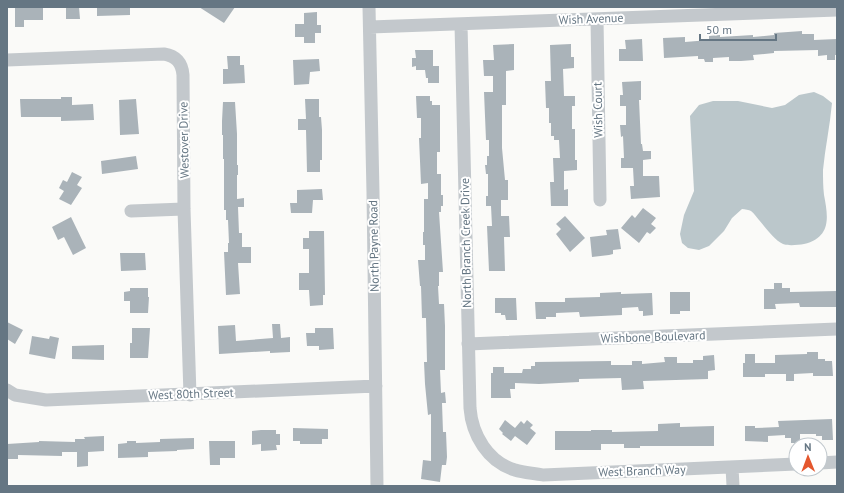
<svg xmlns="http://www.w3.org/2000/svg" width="844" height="493" viewBox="0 0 844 493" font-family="'PT Sans',sans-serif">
	<rect width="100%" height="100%" fill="#fafaf8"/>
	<path fill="#bbc7cb" d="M814 92 823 96 832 103C830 126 825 148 823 170 823 178 823 187 824 195 828 216 832 237 804 244 798 245 788 246 783 244 775 241 765 227 759 220 757 218 754 213 751 211 749 210 745 209 742 209L732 218 724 231 709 246 699 250 688 248 682 243 680 234 684 215 694 191 690 116 699 105 713 101H738L772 108 785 105 799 95Z"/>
	<path fill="#aab3b9" d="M15 7H43V20H24V27H15Z
		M66 7H79L80 19H66Z
		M97 7H130V15L97 16Z
		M199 7H235L224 23Z
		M317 12V25H321V33H315V43H304V37H295V24H304V13Z
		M802 31V34H814V40L837 39V55H835V60H827V55L818 56V50L774 51V53L753 55 754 60 741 61H729V57L713 58V62H705L704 59H698V56L664 58 663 38 685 37V42L709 40V36L720 35V37L753 35V37L774 35V33Z
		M642 39 643 61H619V49H626L625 40Z
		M514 44V70L506 71V105H502V148L505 180H508V200H501V216H509L510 237H504L505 271H489L487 226H492L491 206H486V196H488V174H486L485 165H487V156H489V140H486L484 92H493V76H484L483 60H494L493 45Z
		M571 44V57H574V68L563 69 564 96H575V106H572V129H575V160H577V170L564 171V190L568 189V206H551L550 182H554L553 158H560L559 140H554V136H551V123H549V108H546L545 81H551L550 45Z
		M415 50H433V66H439V83H428V78H426L425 70H416V66L412 67V58H416Z
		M227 56H240V65H244L245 83 223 84V69H228Z
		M319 59 320 71 310 72 309 84 294 85 293 60Z
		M641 81V100H639L641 144H642L643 151H651V159L643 160V176H659L660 197 631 199 630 186H634L633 168H621V158H624L623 136 621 137 620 125H626V106H620V95H623L622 82Z
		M416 96H430V101H432V105H440V152H437V174H441V195H443V206H441V212H439L443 272H439V286H438L439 304H444L445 326V370H440L441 393 445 392 446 403H442L443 432H446L447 457 446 465H442L440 482 421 479 423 460 431 461V414L428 415 425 384 424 362H427L426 318H422L421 286H420L418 260H425V245H423V232H424V199H428V183L421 184 419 138H421V118H417Z
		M61 97H72V105L93 104 94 120 61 121V117H21L20 99H61Z
		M136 99 139 134 120 135 119 100Z
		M305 99H319V117H321L322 130V160H320V172H307L306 130H298V119H306Z
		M223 102H235L237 134V165H238V175H237V199L244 198V207H238L239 233H242V247H251V263H238L240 294 226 295 224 252H228V243H229L228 220H226V210H224V159H223V135H222V121Z
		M136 156 138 169 102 174 101 161Z
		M72 172 82 177 77 185 82 188 71 205 59 199 64 191 59 188 63 180 67 182Z
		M322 189 323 200H313L312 213H291L290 203H297V190Z
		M643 208 656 218 651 224 656 228 650 234 647 232 639 243 621 228 632 215 635 218Z
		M565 216 585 238 570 252 556 234 561 229 556 224Z
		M71 217 86 248 73 255 64 237 58 240 52 227Z
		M618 229 621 249 613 250V254L609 255 592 257 590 237 607 235 606 230Z
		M309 231H324L325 295H323V305L310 306 309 290H299V273H309V249H303V238H309Z
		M120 253H145L146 270 121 271Z
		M774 283H782V288H790V292L837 291V307H800L799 303 775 304 776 309H764V289H774Z
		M130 288H148V297H149L148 313H130V301H124V292L130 291Z
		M621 292V294L652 293 653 315 643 316V311H639L638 307 622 308V315L580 317 579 312 556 313V317H546V319H536L535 302H565V298L600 297V293Z
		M670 292H690V311H680V314H670Z
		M495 298H516L517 320H506L505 315H501V313H495Z
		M7 322 23 330 15 344 7 339Z
		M272 324H280L281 338 290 337V352L270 353V351L219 354 218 326 235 325 236 341 273 338Z
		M132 328H150L148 358H130V343H132Z
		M315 328H333L334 349 319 350V346H307L306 333H315Z
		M32 336 49 339 50 336 59 338 55 359 29 354Z
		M104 345V360L72 359V346Z
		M807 352H818V359H825V361H832L833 376H813V373L794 374V381H786V374H765V377H743V363H745V354H755V363H775V355L807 354Z
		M714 355 715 370 708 371V379L643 381 644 389 622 390 621 378 579 379V382L539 384 515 383V389H510L511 398H491V373H493V367H504V373H522L523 369H531V366H535V362L611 361V365H632V361H642V364L665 362 664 357H677V363H693V360H703V356Z
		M832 419 833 440H822V436H816V434H800V443H791V438H785V435L768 436V442L745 441V426H755V428L779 427 778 421Z
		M505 420 515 428 521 421 524 424 527 420 533 425 530 428 536 433 527 445 515 436 511 441 502 434 503 433 499 429Z
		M680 423V427L714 426V446H640V448H624V444H601V450H555V431H591V430H612V432L658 431V424Z
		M293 428 328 429V439H322V444H300V441H293Z
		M261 430H276V434H280V445H276L277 450 261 451V444L252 445V431Z
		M104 436V451L88 452V466L77 467V452H62V456L18 455V459H7V444L39 442V441L75 442V439H85L84 437Z
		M194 438V449L177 450V451L148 452V457L118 458V444L127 443V441H136V443L160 442V439Z
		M209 441H235V458H220V465H210Z"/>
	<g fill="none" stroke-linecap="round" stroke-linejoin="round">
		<path stroke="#c3c8cc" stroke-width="13" d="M369 7 373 193 377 486
			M597 19 600 200
			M461 24 470 408C472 435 488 462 515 470 524 473 534 473 543 475L796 464
			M370 27 837 10
			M7 60 164 54C176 56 182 63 183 75L184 209 190 395
			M131 211 184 209
			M468 344 837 329
			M7 390 15 395 46 400 376 386
			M820 463 837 462
			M732 467 733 486"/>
	</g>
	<g text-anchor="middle" stroke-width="4" stroke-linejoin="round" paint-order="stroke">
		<g font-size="12" fill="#657683" stroke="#fff">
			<text transform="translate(591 19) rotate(-2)" y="4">Wish Avenue</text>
			<text transform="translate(598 110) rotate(-91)" y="4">Wish Court</text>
			<text transform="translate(184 140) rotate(-91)" y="4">Westover Drive</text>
			<text transform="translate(466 243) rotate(-91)" y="4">North Branch Creek Drive</text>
			<text transform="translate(374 246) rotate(-91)" y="4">North Payne Road</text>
			<text transform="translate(653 337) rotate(-2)" y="4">Wishbone Boulevard</text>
			<text transform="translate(191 394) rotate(-2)" y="4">West 80th Street</text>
			<text transform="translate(642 471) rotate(-2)" y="4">West Branch Way</text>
		</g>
	</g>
	<rect width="844" height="493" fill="none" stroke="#657683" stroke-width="16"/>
	<g transform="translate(808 457) rotate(359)"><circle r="19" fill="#ffffff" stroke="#c1c8cd"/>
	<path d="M0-3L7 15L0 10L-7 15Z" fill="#e4572e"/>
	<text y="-6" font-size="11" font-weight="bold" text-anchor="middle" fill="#657683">N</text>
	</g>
	<path d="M700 34v6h76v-6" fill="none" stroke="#657683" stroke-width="2"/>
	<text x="706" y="34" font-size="12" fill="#657683" stroke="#ffffff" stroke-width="3" paint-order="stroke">50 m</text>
</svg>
